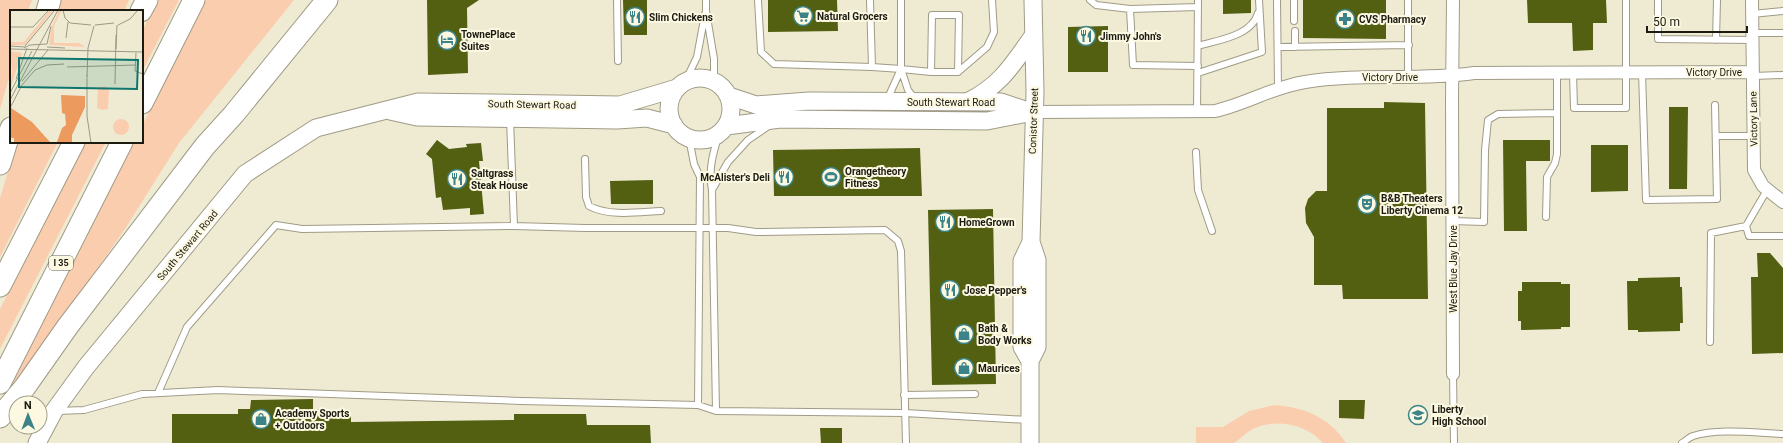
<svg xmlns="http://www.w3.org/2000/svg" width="1783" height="443" viewBox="0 0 1783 443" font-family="Roboto,sans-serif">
	<rect width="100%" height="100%" fill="#efebd3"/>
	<path fill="#fbcdaf" d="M0 0H32L28 11H11V71L0 109Z
		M61 0H129L124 11H57Z
		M158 0H179L142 72V31Z
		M206 0H294L179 143 125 229 15 387 10 385 134 142H142V126Z
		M17 142H58L0 257V198Z
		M85 142H106L0 349V309Z
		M1274 405C1304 407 1329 417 1346 443H1323C1306 424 1276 418 1253 429 1246 432 1239 441 1233 443 1226 443 1205 443 1196 443V427H1223L1249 411Z"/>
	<path fill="#536012" d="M427 0H479L467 8 468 73 428 75Z
		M623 0H647V35H624Z
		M768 0H837L838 31 768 32Z
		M1223 0H1251V13L1223 14Z
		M1303 0H1386V39L1303 38Z
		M1527 0H1606L1607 23H1593V50L1573 51 1572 23H1528Z
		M1108 26V72H1068V27Z
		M1384 102 1425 103 1428 299H1343L1342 285H1314V237L1306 223 1305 208 1308 199 1316 191H1327V108H1384Z
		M1669 107H1688L1687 189H1669Z
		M437 140 449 149 467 147 466 144 481 143 483 161H479L484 214 470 215V208L443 210 441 197 436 198 432 159 426 154Z
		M1503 140H1550V161H1526L1527 231H1504Z
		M1591 145H1628V191L1591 192Z
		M920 148 922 196H774L773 150Z
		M653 180V204H611L610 181Z
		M993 209 996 384 932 385 928 210Z
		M1757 253H1770L1783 268V353L1752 354 1751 277H1758Z
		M1680 277V287H1682L1683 323H1680V331L1638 332V330H1628L1627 281H1638V278Z
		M1522 282H1561V284H1570V327H1561V329L1521 330V321H1518V291H1522Z
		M313 399V409H328L329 415H351V422L514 420V414H586L587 425H650L651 443H172V414H238V409H250L251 400Z
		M1339 400H1365L1364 419 1339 418Z
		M820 428H842V443H821Z"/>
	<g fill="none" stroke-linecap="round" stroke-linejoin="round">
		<defs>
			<path id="lane" d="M617 0 618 61
				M706 0V11L714 59V81
				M758 0 761 52 774 64 872 67 870 0
				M1090 0 1096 5 1130 9
				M1277 0 1278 87
				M1294 0V21
				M1408 0V77
				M1658 0V39L1752 40
				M1198 7 1130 9 1133 65 1198 66
				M1752 14 1783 11
				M1295 31V47
				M1752 33H1783
				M1716 40 1717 0
				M1198 46C1218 40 1252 36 1258 13
				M1278 47 1409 45
				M872 67 901 69V0
				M901 69 931 72
				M958 72 959 15H932L931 72H958L987 47 994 32 992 0
				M1642 72 1646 200 1717 199 1715 105
				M1198 73 1262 52 1259 0
				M1573 73 1574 108H1626V0
				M1753 76 1783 75
				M685 82 697 57 705 14
				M887 100 901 69 908 90 915 99
				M1197 112 1198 0
				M510 119 514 226
				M1716 136H1753
				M689 138 694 164 700 177 698 405
				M1196 152 1198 190 1212 231
				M585 159 586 197 589 206C610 217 639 212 661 211
				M712 190 728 162 748 140 770 125
				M1767 190 1746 226 1749 236H1783
				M1546 217 1547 177 1555 163 1557 154V73
				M1452 221 1484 222 1485 150 1488 120 1498 114 1557 113
				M1710 342 1711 233 1746 226
				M1453 374 1454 443
				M158 393 187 327 276 225 302 229 514 226 585 228H728L756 232 885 230 898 241 901 251 906 443
				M904 395 975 394
				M57 411 84 410 142 394 218 390 521 401 698 405 716 411 905 413 1028 420
				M716 411 712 190C708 170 713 153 719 134
				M1682 443C1686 441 1689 437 1693 436 1717 428 1757 433 1783 434"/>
			<path id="street" d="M1752 0 1754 170 1763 186 1783 202
				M1033 112 1215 111C1246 104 1273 87 1305 82 1361 73 1418 81 1474 73L1753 72
				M1453 374 1452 99 1453 0"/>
			<path id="secondary" d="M669 109a31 31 0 1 1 62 0a31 31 0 1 1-62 0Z
				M729 96 756 105 809 101 1001 102 1031 112
				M969 101C1001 85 1013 64 1033 36
				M390 111 417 117 617 120 647 118 674 125
				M726 126 780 119 987 121 1033 112
				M1030 361 1022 347V261L1031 242
				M37 443 54 411 86 367 245 174 316 128 418 102 620 105 677 88
				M1030 443V361L1037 347V260L1031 242 1035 91 1033 0"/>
			<path id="highway" d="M47 11 50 0
				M141 11 147 0
				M142 103 194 0
				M0 164 11 128
				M0 286 74 142
				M0 383 122 142
				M0 417 25 387 68 326 205 146 234 114 327 0"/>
		</defs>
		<use href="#lane" stroke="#a09b86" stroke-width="8"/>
		<use href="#street" stroke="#a09b86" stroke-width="14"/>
		<use href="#secondary" stroke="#a09b86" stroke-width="19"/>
		<use href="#highway" stroke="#a09b86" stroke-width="23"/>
		<use href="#lane" stroke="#fff" stroke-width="6"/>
		<use href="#street" stroke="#fff" stroke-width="12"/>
		<use href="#secondary" stroke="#fff" stroke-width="17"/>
		<use href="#highway" stroke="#fff" stroke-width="21"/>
	</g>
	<defs>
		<symbol id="supermarket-ring" viewBox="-11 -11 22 22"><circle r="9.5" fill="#fcf8e1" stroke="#3b8389" stroke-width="1.5"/><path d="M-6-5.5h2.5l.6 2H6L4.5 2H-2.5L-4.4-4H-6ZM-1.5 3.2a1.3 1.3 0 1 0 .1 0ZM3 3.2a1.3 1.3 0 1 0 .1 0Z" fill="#3b8389"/></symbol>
		<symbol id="restaurant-ring" viewBox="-11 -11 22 22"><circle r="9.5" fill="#fcf8e1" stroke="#3b8389" stroke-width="1.5"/><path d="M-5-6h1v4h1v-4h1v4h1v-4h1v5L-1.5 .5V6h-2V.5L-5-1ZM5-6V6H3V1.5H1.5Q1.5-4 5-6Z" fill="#3b8389"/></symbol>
		<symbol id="pharmacy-ring" viewBox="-11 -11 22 22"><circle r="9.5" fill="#fcf8e1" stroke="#3b8389" stroke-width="1.5"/><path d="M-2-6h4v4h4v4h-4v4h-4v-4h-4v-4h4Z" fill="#3b8389"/></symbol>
		<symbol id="hotel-ring" viewBox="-11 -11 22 22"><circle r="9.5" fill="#fcf8e1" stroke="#3b8389" stroke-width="1.5"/><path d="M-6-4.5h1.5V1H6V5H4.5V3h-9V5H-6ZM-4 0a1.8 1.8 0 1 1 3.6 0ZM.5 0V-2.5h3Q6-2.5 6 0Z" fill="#3b8389"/></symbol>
		<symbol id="stadium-ring" viewBox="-11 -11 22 22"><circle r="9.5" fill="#fcf8e1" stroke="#3b8389" stroke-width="1.5"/><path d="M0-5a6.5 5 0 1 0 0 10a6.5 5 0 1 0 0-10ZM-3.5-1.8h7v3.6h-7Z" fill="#3b8389"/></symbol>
		<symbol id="theatre-ring" viewBox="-11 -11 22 22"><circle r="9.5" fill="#fcf8e1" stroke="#3b8389" stroke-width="1.5"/><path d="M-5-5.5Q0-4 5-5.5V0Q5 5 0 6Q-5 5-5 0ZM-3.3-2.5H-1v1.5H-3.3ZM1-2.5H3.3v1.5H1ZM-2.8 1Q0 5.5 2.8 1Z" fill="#3b8389"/></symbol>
		<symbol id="shop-ring" viewBox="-11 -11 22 22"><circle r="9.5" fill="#fcf8e1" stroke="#3b8389" stroke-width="1.5"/><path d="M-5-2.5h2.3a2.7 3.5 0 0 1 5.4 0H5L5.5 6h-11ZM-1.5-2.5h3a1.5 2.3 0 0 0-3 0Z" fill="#3b8389"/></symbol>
		<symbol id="school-ring" viewBox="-11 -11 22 22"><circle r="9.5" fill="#fcf8e1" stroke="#3b8389" stroke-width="1.5"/><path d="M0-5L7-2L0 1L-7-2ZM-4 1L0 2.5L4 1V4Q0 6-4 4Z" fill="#3b8389"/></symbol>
	</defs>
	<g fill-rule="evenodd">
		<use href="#supermarket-ring" x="792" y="5" width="22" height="22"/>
		<use href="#restaurant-ring" x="624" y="6" width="22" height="22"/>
		<use href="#pharmacy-ring" x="1334" y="8" width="22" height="22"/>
		<use href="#restaurant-ring" x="1075" y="25" width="22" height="22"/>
		<use href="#hotel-ring" x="436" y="29" width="22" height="22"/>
		<use href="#restaurant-ring" x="773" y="166" width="22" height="22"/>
		<use href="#stadium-ring" x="820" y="166" width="22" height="22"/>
		<use href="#restaurant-ring" x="446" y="168" width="22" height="22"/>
		<use href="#theatre-ring" x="1356" y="193" width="22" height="22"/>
		<use href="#restaurant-ring" x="934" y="211" width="22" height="22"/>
		<use href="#restaurant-ring" x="939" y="279" width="22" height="22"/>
		<use href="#shop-ring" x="953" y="323" width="22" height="22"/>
		<use href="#shop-ring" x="953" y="357" width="22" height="22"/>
		<use href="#school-ring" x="1407" y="404" width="22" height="22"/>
		<use href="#shop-ring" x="250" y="408" width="22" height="22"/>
	</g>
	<g text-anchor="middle" stroke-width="4" stroke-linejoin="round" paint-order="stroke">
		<rect fill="#fcf8e1" stroke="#5f5d50" stroke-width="1" x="49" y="256" width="24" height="14" rx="3"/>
		<g font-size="9" font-weight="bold" fill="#1c1b12">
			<text x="61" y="266">I 35</text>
		</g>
		<g font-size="10" font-weight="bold" fill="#1c1b12" stroke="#fcf8e1" text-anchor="start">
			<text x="817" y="20">Natural Grocers</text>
			<text x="649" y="21">Slim Chickens</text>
			<text x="1359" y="23">CVS Pharmacy</text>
			<text x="461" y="38">TownePlace<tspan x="461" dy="12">Suites</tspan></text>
			<text x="1100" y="40">Jimmy John's</text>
			<text x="845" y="175">Orangetheory<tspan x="845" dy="12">Fitness</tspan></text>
			<text x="471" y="177">Saltgrass<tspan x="471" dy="12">Steak House</tspan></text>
			<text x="770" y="181" text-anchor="end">McAlister's Deli</text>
			<text x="1381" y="202">B&amp;B Theaters<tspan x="1381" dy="12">Liberty Cinema 12</tspan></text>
			<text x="959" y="226">HomeGrown</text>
			<text x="964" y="294">Jose Pepper's</text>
			<text x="978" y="332">Bath &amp;<tspan x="978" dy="12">Body Works</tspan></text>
			<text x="978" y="372">Maurices</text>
			<text x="1432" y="413">Liberty<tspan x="1432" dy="12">High School</tspan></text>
			<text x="275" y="417">Academy Sports<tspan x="275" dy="12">+ Outdoors</tspan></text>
		</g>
		<g font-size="10" fill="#1c1b12" stroke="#fcf8e1">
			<text x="1714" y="76">Victory Drive</text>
			<text x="1390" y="81">Victory Drive</text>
			<text x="951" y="106">South Stewart Road</text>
			<text transform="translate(532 104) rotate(1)" y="4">South Stewart Road</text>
			<text transform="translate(1753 119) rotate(-91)" y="4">Victory Lane</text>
			<text transform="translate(1033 121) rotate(-88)" y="4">Conistor Street</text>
			<text transform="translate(187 245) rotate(-50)" y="4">South Stewart Road</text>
			<text transform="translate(1453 269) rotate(-90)" y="4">West Blue Jay Drive</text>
		</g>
	</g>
	<g transform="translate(10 10)">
		<rect width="133" height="133" fill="#efebd3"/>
		<path d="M40 0H43L15 35H0V32H14ZM49 0H52L44 16V33H69L75 37 39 35 41 19ZM0 41 12 43 0 80 2 61ZM95 76 99 81 98 99 92 100 87 98 88 78ZM103 117a8 8 0 1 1 16 0a8 8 0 1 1-16 0Z" fill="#fbcdaf"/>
		<path d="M51 85 75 86V97L62 125V133H4V128H0L1 98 22 112 40 132H47L52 118 56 115 55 104 52 103Z" fill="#ec9a5e"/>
		<path fill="none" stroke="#9b9886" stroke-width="1" d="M53 0 55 8 60 13 81 15M85 15 104 13M108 15 120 9 128 0M0 17H23L39 0M56 28 58 12M0 36 15 37M15 36 44 1M37 37 55 38M14 38 20 35 37 34 41 16M78 38 84 16M0 39 133 42M106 39 107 15M126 43 125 61 133 64M57 57 126 55M77 65V106L81 133M77 66 78 38M6 69 17 38M12 71 38 40M105 74 106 25M0 83 22 41M0 90 48 0M0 98 12 75 25 60 37 55 54 54"/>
		<path fill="#0f766e" fill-opacity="0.15" stroke="#0f766e" stroke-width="2" d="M9 48 128 50 127 79 9 77Z"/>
		<rect width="133" height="133" fill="none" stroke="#1c1b12" stroke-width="2"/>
	</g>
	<g transform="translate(28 415) rotate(359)"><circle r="19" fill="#fcf8e1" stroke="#a2a08e"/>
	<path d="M0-3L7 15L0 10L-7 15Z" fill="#3b8389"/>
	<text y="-6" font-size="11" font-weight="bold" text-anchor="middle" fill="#1c1b12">N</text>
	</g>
	<path d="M1647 26v6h100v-6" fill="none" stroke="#1c1b12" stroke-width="2"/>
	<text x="1653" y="26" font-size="12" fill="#1c1b12" stroke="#fcf8e1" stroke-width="3" paint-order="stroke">50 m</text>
</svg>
